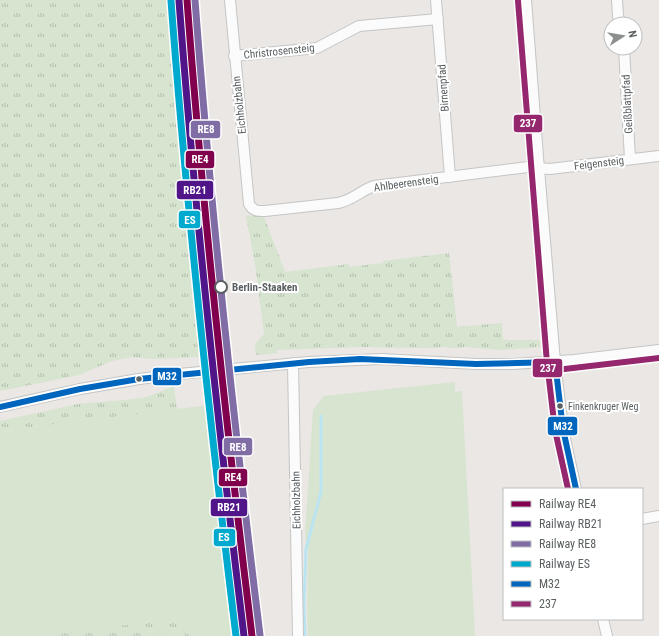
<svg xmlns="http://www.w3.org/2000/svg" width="659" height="636" viewBox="0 0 659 636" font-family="'Roboto Condensed',sans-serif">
	<defs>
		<pattern id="grass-tufts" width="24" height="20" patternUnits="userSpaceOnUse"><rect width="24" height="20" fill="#d6e4d0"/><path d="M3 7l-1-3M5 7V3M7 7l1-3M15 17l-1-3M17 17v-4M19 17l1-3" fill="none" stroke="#b1bcac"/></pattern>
	</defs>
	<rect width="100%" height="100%" fill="#eae7e4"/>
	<path fill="url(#grass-tufts)" d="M0 0H170L202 357 151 359 131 357 112 361 79 375 0 391Z
		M263 214 285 272 349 264V267L383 263V261L449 253 457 327 502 323 503 340H540V347L500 350 466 347 451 348 446 347 425 348 358 347 276 350 278 353 256 355 255 344 264 334 255 264 246 216Z
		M174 386 177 409 0 431V421L78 404 124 400 147 397Z
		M192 616 195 636H41Z"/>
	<path fill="#d6e4d0" d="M455 382V392L462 391 475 636H308L307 610 308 551 305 535 313 410 324 396Z
		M217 404V407H219L227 481H225L226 488 228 489 237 561H235L236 568H238L246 636H195L191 616 41 636H0V431Z
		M184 630 185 636H157V633Z"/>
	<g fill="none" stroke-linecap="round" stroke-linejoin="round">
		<path stroke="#bbe4f1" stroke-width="3" d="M305 636 304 605 306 549 321 492V416"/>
		<defs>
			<path id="minor" d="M230 0 249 204C253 211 257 211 265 211L338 203C353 200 360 191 374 186L528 167 550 169 659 156
				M436 0 450 177
				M526 0 538 157 555 362 563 429 576 489
				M617 0 618 16 621 24
				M624 48 630 159
				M234 56 317 48 359 26 438 19
				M293 363 298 636
				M0 407 80 389 139 379 179 374 309 362 381 359 476 364H513L574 360 659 350
				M642 519 659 516
				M603 619 607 636"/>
		</defs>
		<use href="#minor" stroke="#c5c5c5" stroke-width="12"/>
		<use href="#minor" stroke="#fcfbfb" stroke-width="10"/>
		<defs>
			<path id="bus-1" d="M555 362 563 429 576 489
				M0 407 80 389 139 379 309 362 360 359 476 364 555 362"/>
			<path id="bus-2" d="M518 1 547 363 555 430 568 489
				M556 370 659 358"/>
		</defs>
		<use href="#bus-1" stroke="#fff" stroke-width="9"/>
		<use href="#bus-2" stroke="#fff" stroke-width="9"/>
		<use href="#bus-1" stroke="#0065bd" stroke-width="6"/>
		<use href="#bus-2" stroke="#95276e" stroke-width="6"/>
		<defs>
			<path id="rail-1" d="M187 0C203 213 226 424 252 636"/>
			<path id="rail-2" d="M179 1C195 213 218 425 244 636"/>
			<path id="rail-3" d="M195 0C211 212 234 424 260 635"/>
			<path id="rail-4" d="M171 1C187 213 210 425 236 636"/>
		</defs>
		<use href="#rail-1" stroke="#fff" stroke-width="10"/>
		<use href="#rail-2" stroke="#fff" stroke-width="10"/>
		<use href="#rail-3" stroke="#fff" stroke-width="10"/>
		<use href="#rail-4" stroke="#fff" stroke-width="10"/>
		<use href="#rail-1" stroke="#80004d" stroke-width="7"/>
		<use href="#rail-2" stroke="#501689" stroke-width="7"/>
		<use href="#rail-3" stroke="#816da6" stroke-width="7"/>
		<use href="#rail-4" stroke="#00a9ce" stroke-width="7"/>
	</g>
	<circle fill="#fff" stroke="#5a5f61" stroke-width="2" cx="221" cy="287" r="6"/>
	<g fill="#5a5f61" stroke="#fff" stroke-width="1.5">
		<circle cx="139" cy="379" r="3.5"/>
		<circle cx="560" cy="406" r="3.5"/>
	</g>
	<g text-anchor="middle" stroke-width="4" stroke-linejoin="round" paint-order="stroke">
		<g font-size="10" fill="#5a5f61" stroke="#fff" text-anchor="start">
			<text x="568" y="410">Finkenkruger Weg</text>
		</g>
		<g font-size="11" fill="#5a5f61" stroke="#fff">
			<text transform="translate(279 51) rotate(-6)" y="4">Christrosensteig</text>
			<text transform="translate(443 88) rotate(-94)" y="4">Birnenpfad</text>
			<text transform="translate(627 104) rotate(-93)" y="4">Geißblattpfad</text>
			<text transform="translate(239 105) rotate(-96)" y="4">Eichholzbahn</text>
			<text transform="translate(599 163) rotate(-7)" y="4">Feigensteig</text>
			<text transform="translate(406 183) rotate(-8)" y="4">Ahlbeerensteig</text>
			<text transform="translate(296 500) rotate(-91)" y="4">Eichholzbahn</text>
		</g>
		<g font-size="11" font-weight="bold" fill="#5a5f61" stroke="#fff" text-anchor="start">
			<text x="232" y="291">Berlin-Staaken</text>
		</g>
	</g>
	<g stroke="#fff" stroke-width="1.5">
		<rect x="513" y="114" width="30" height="19" rx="4" fill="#95276e"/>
		<rect x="190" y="120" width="31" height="19" rx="4" fill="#816da6"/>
		<rect x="185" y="150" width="30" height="19" rx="4" fill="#80004d"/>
		<rect x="176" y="180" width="38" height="20" rx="4" fill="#501689"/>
		<rect x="178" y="210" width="23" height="19" rx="4" fill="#00a9ce"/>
		<rect x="532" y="358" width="31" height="20" rx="4" fill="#95276e"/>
		<rect x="152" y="367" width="30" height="19" rx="4" fill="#0065bd"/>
		<rect x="547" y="416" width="31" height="20" rx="4" fill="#0065bd"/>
		<rect x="223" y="437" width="30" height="19" rx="4" fill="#816da6"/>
		<rect x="218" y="468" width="30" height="19" rx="4" fill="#80004d"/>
		<rect x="210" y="498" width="38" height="19" rx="4" fill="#501689"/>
		<rect x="213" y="528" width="23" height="19" rx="4" fill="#00a9ce"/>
	</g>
	<g font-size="11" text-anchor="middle" font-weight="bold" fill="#fff">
		<text x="528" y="127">237</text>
		<text x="206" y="133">RE8</text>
		<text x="200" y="163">RE4</text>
		<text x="195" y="194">RB21</text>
		<text x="190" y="224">ES</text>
		<text x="548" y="372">237</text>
		<text x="167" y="380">M32</text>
		<text x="563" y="430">M32</text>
		<text x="238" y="451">RE8</text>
		<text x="233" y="481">RE4</text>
		<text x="229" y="511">RB21</text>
		<text x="224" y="541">ES</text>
	</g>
	<rect x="503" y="488" width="140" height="132" fill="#ffffff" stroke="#bdbfc0"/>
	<rect x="511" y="501" width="20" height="6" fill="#80004d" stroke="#bdbfc0"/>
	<text x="539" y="508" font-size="12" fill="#5a5f61">Railway RE4</text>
	<rect x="511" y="521" width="20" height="6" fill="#501689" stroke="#bdbfc0"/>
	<text x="539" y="528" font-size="12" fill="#5a5f61">Railway RB21</text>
	<rect x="511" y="541" width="20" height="6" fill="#816da6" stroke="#bdbfc0"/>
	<text x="539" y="548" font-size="12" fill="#5a5f61">Railway RE8</text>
	<rect x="511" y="561" width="20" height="6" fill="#00a9ce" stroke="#bdbfc0"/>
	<text x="539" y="568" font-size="12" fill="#5a5f61">Railway ES</text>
	<rect x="511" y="581" width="20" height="6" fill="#0065bd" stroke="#bdbfc0"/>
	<text x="539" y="588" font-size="12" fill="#5a5f61">M32</text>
	<rect x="511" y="601" width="20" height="6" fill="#95276e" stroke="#bdbfc0"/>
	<text x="539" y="608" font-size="12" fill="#5a5f61">237</text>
	<g transform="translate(623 36) rotate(78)"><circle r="19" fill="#ffffff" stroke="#bdbfc0"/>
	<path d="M0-3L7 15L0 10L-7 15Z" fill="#8c8f8f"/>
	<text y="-6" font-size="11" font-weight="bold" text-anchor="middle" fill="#5a5f61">N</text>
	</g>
</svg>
